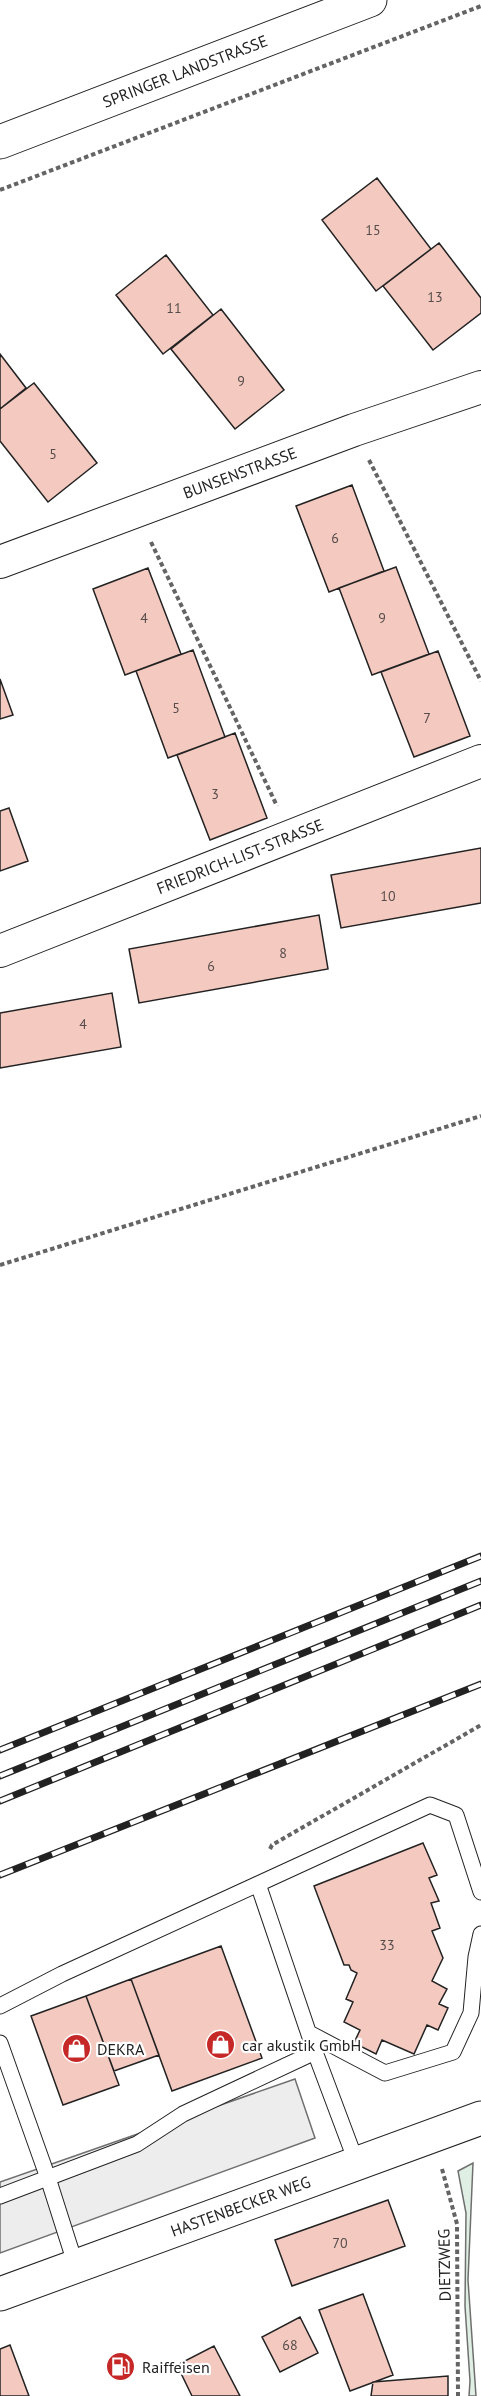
<svg xmlns="http://www.w3.org/2000/svg" width="481" height="2396" viewBox="0 0 481 2396" font-family="'PT Sans',sans-serif">
	<rect width="100%" height="100%" fill="#fff"/>
	<path fill="#e0efe3" stroke="#6f6f6f" stroke-width="1.5" d="M473 2163 468 2280 476 2396H469L470 2381 465 2306 466 2213 458 2171Z"/>
	<path fill="#ededed" stroke="#6f6f6f" stroke-width="1.5" d="M295 2079 315 2138 0 2253V2182Z"/>
	<path fill="#f3c9c0" stroke="#222" stroke-width="1.5" d="M377 178 431 249 376 291 322 220Z
		M439 243 481 298V313L433 350 383 286Z
		M166 255 213 315 163 354 116 295Z
		M221 309 284 390 235 429 171 349Z
		M0 354 26 388 0 409Z
		M34 383 97 463 48 502 0 441V409Z
		M352 485 384 571 329 592 296 506Z
		M396 567 429 654 372 675 339 588Z
		M148 568 181 654 125 675 93 589Z
		M193 650 225 737 168 758 136 671Z
		M438 651 470 736 414 757 381 672Z
		M0 679 13 715 0 719Z
		M235 733 267 818 210 840 177 755Z
		M9 808 28 861 0 871V811Z
		M481 848V903L341 928 331 875Z
		M319 915 328 969 139 1003 129 949Z
		M112 993 121 1047 0 1068V1013Z
		M423 1843 437 1875 429 1878 439 1901 431 1903 440 1928 432 1931 443 1958 432 1981 447 1989 439 2004 448 2008 438 2030 427 2025 414 2054 382 2040 376 2054 354 2043 360 2030 344 2022 353 2002 346 1999 357 1973 351 1970 349 1965H344L314 1886Z
		M221 1946 262 2058 172 2091 131 1979Z
		M131 1979 159 2055 114 2071 86 1996Z
		M86 1996 119 2085 63 2105 31 2016Z
		M388 2200 405 2246 292 2286 275 2240Z
		M363 2294 393 2375 350 2391 319 2310Z
		M300 2317 318 2353 280 2372 262 2337Z
		M10 2345 29 2396H0V2349Z
		M214 2346 240 2396H192L177 2365Z
		M448 2376V2396H371L373 2382Z"/>
	<g fill="none" stroke-linecap="round" stroke-linejoin="round">
		<defs>
			<path id="lane" d="M0 2006 62 1974 258 1884
				M309 2033 385 2073 453 2052 471 2013 476 1957 481 1934
				M0 2043 48 2178 76 2266
				M357 2164 315 2052 258 1884 430 1805 456 1815 481 1892
				M0 2196 137 2144 183 2114 315 2052"/>
			<g id="street">
				<path id="s1" d="M0 562 354 430 481 387"/>
				<path id="s2" d="M0 951 481 761"/>
			</g>
			<g id="primary">
				<path id="s3" d="M0 142 370 0"/>
				<path id="s4" d="M0 2294 481 2118"/>
			</g>
		</defs>
		<use href="#lane" stroke="#222" stroke-width="17"/>
		<use href="#street" stroke="#222" stroke-width="34"/>
		<use href="#primary" stroke="#222" stroke-width="35"/>
		<path stroke="#646464" stroke-width="4" stroke-dasharray="4.5 3" stroke-linecap="butt" d="M0 190 481 6
			M369 460 481 681
			M151 542 277 806
			M0 1265 481 1116
			M270 1849 272 1845 481 1725
			M442 2169 457 2224 458 2396"/>
		<use href="#lane" stroke="#fff" stroke-width="15"/>
		<use href="#street" stroke="#fff" stroke-width="32"/>
		<use href="#primary" stroke="#fff" stroke-width="33"/>
		<defs>
			<path id="rail" d="M0 1750 481 1556
				M0 1776 481 1581
				M0 1801 481 1605
				M0 1875 481 1684"/>
		</defs>
		<use href="#rail" stroke="#222" stroke-width="7"/>
		<use href="#rail" stroke="#fff" stroke-width="4.5" stroke-dasharray="14" stroke-linecap="butt"/>
	</g>
	<defs>
		<symbol id="shop-disc" viewBox="-11 -11 22 22"><circle r="9.5" fill="#c62828" stroke="#fff"/><path d="M-5-2.5h2.3a2.7 3.5 0 0 1 5.4 0H5L5.5 6h-11ZM-1.5-2.5h3a1.5 2.3 0 0 0-3 0Z" fill="#fff"/></symbol>
		<symbol id="fuel-disc" viewBox="-11 -11 22 22"><circle r="9.5" fill="#c62828" stroke="#fff"/><path d="M-5.5-6h7V0h2V4h1.3V-2.5L3-4.5l.8-.8L6-3V5H2.5V1h-1V6h-7ZM-4.2-4.7v3.2H.2V-4.7Z" fill="#fff"/></symbol>
	</defs>
	<g fill-rule="evenodd">
		<use href="#shop-disc" x="204" y="2028" width="33" height="33"/>
		<use href="#shop-disc" x="60" y="2032" width="33" height="33"/>
		<use href="#fuel-disc" x="104" y="2350" width="33" height="33"/>
	</g>
	<g text-anchor="middle" stroke-width="4.5" stroke-linejoin="round" paint-order="stroke">
		<g font-size="14" fill="#564c4a">
			<text x="373" y="235">15</text>
			<text x="435" y="302">13</text>
			<text x="174" y="313">11</text>
			<text x="241" y="386">9</text>
			<text x="53" y="459">5</text>
			<text x="335" y="543">6</text>
			<text x="144" y="623">4</text>
			<text x="382" y="623">9</text>
			<text x="176" y="713">5</text>
			<text x="427" y="723">7</text>
			<text x="215" y="799">3</text>
			<text x="388" y="901">10</text>
			<text x="283" y="958">8</text>
			<text x="211" y="971">6</text>
			<text x="83" y="1029">4</text>
			<text x="387" y="1950">33</text>
			<text x="340" y="2248">70</text>
			<text x="290" y="2350">68</text>
		</g>
		<g font-size="16" fill="#222" stroke="#fff">
			<text dy="6" stroke="none"><textPath href="#s3" startOffset="198">SPRINGER LANDSTRASSE</textPath></text>
			<text dy="6" stroke="none"><textPath href="#s1" startOffset="256">BUNSENSTRASSE</textPath></text>
			<text dy="6" stroke="none"><textPath href="#s2" startOffset="258">FRIEDRICH-LIST-STRASSE</textPath></text>
			<text dy="6" stroke="none"><textPath href="#s4" startOffset="256">HASTENBECKER WEG</textPath></text>
			<text transform="translate(444 2265) rotate(-91)" y="6">DIETZWEG</text>
		</g>
		<g font-size="16" fill="#222" stroke="#fff" text-anchor="start">
			<text x="242" y="2051">car akustik GmbH</text>
			<text x="97" y="2055">DEKRA</text>
			<text x="142" y="2373">Raiffeisen</text>
		</g>
	</g>
</svg>
